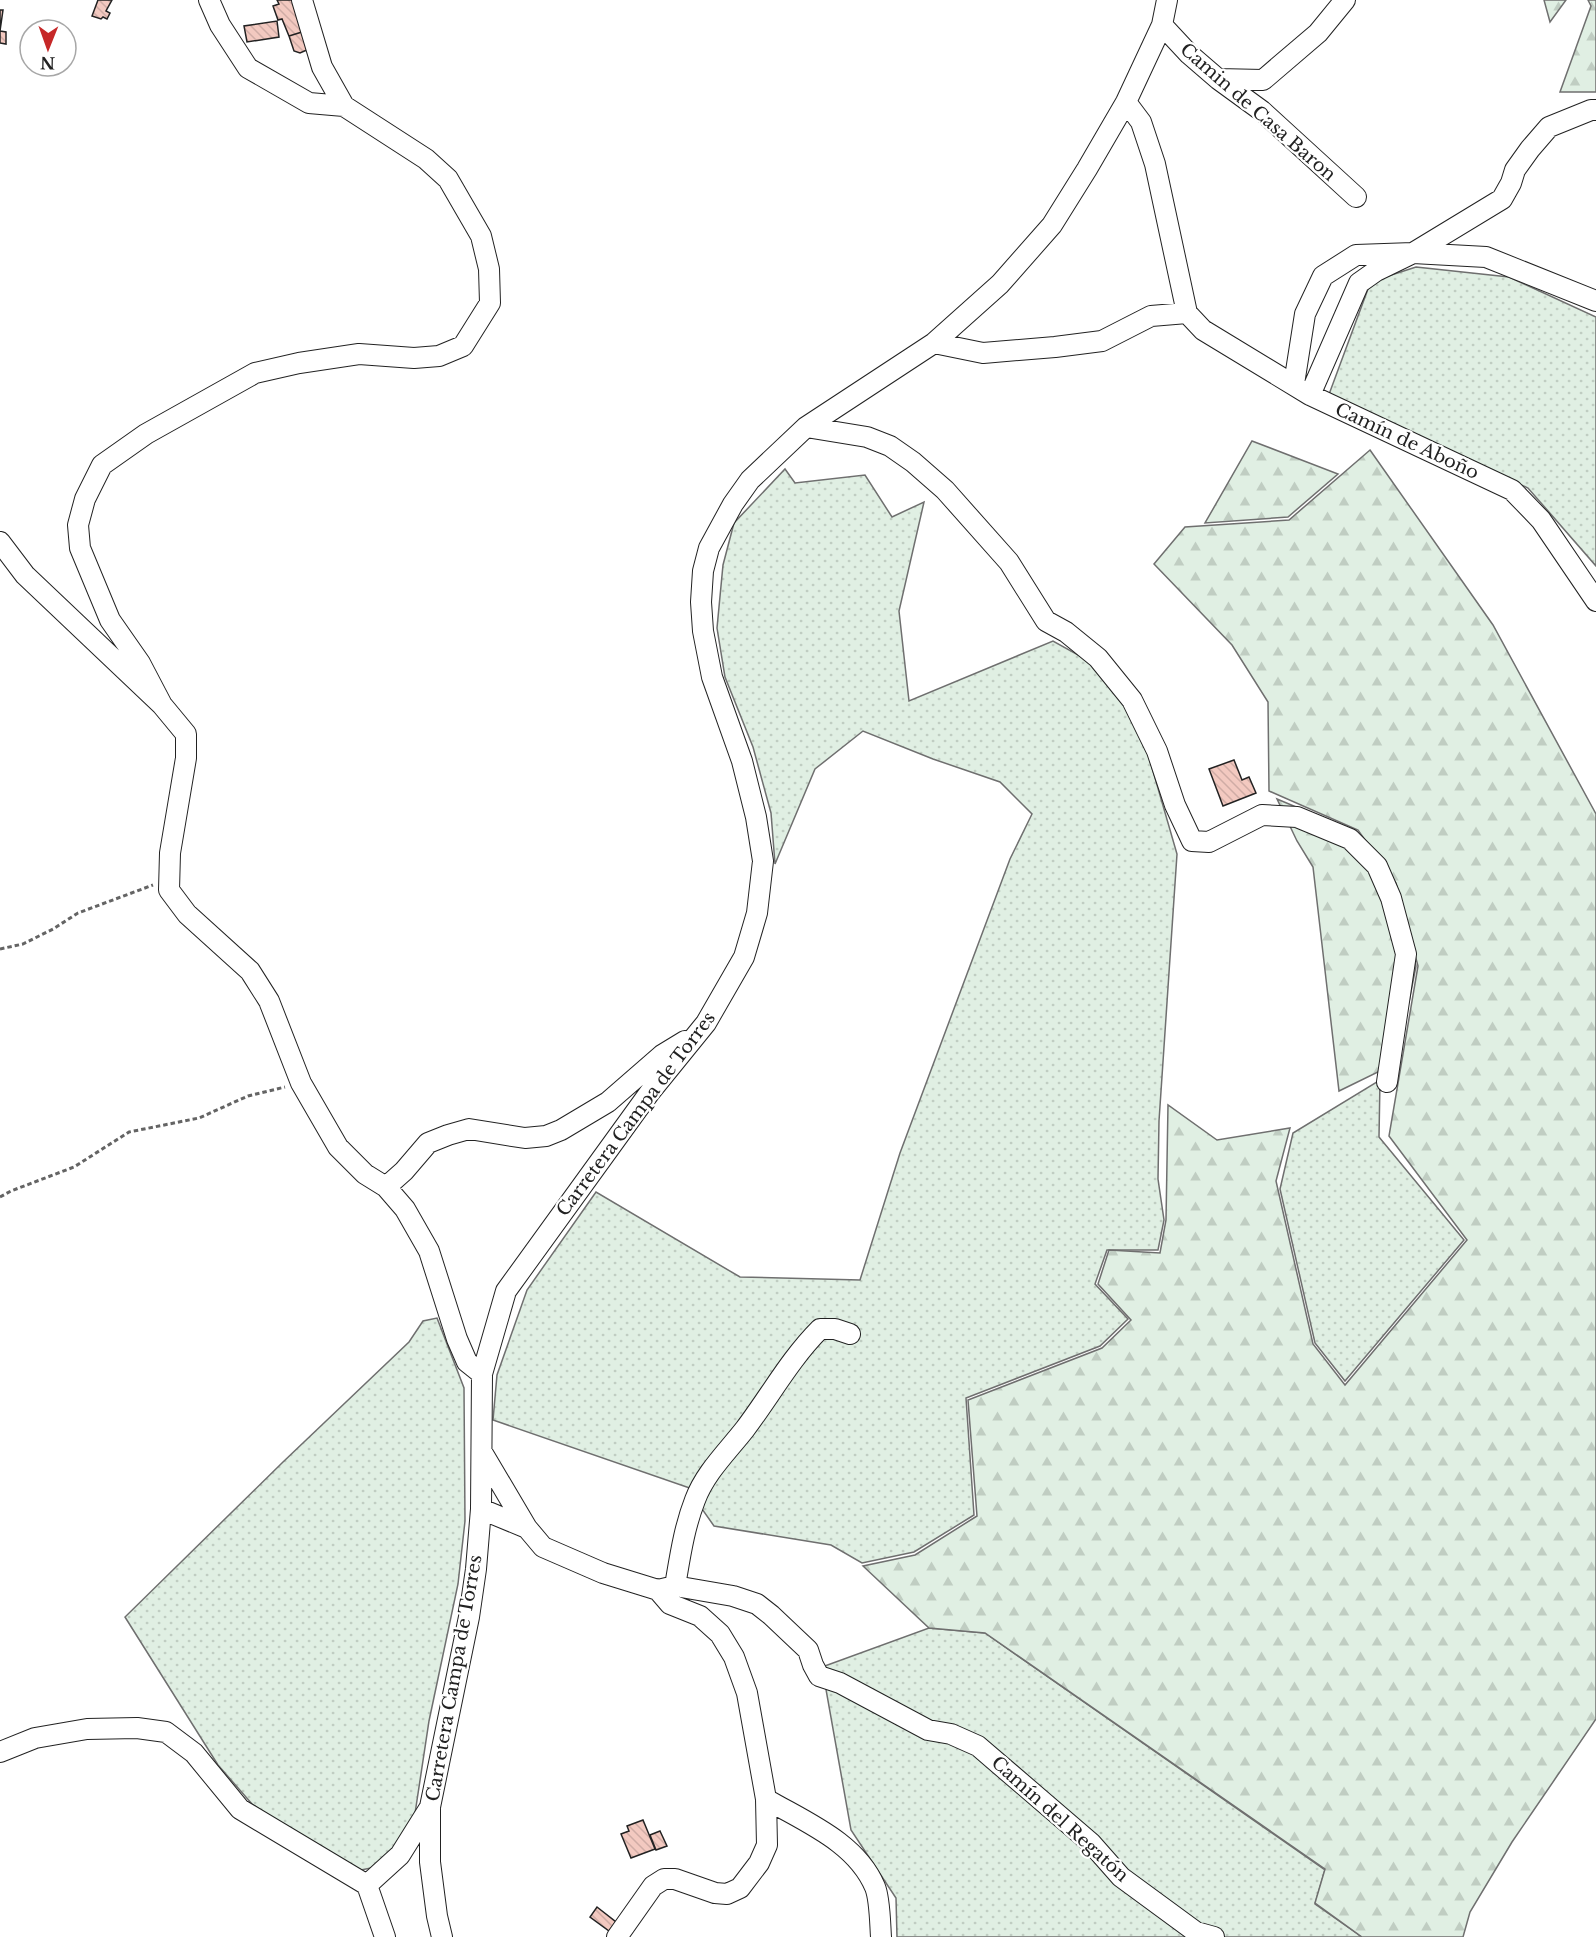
<svg xmlns="http://www.w3.org/2000/svg" width="1596" height="1937" viewBox="0 0 1596 1937" font-family="'Libre Baskerville',serif">
	<defs>
		<pattern id="grass-dots" width="8" height="8" patternUnits="userSpaceOnUse" patternTransform="scale(1.5)"><rect width="8" height="8" fill="#e0efe3"/><path d="M2 2h.1M6 6h.1" fill="none" stroke="#c0cdc2" stroke-width="1.8" stroke-linecap="round"/></pattern>
		<pattern id="forest-firs" width="22" height="20" patternUnits="userSpaceOnUse" patternTransform="scale(1.5)"><rect width="22" height="20" fill="#e0efe3"/><path d="M5 1l3.5 6h-7zM16 11l3.5 6h-7z" fill="#c0cdc2"/></pattern>
		<pattern id="building-back-hatch" width="6" height="6" patternUnits="userSpaceOnUse" patternTransform="scale(1.5)"><rect width="6" height="6" fill="#f3c9c0"/><path d="M-1 5l2 2M0 0l6 6M5-1l2 2" fill="none" stroke="#d0aca5"/></pattern>
	</defs>
	<rect width="100%" height="100%" fill="#fff"/>
	<path fill="url(#grass-dots)" stroke="#6f6f6f" stroke-width="1.5" d="M1416 267 1509 277 1596 317V566L1528 488 1328 397 1368 289 1379 279Z
		M785 469 795 483 865 475 892 517 924 502 899 611 909 701 1053 641 1100 667 1140 726 1177 854 1159 1121 1158 1179 1164 1220 1158 1250H1107L1095 1284 1128 1319 1100 1346 966 1398 974 1515 914 1552 862 1563 831 1545 714 1526 702 1509 707 1494 493 1420 497 1375 527 1290 596 1192 740 1277 860 1280 900 1153 1010 859 1032 814 1000 782 933 759 863 731 815 769 775 864 771 813 753 747 725 677 717 628 723 565 734 523Z
		M1380 1080 1379 1137 1464 1240 1345 1381 1315 1343 1280 1189 1293 1133Z
		M437 1318 464 1388 465 1521 458 1584 429 1721 414 1820 381 1866 361 1870 301 1838 252 1804 218 1765 125 1617 283 1462 409 1342 423 1321Z
		M929 1628 985 1633 1325 1870 1315 1904 1362 1937H897L896 1898 851 1830 822 1667Z"/>
	<path fill="url(#forest-firs)" stroke="#6f6f6f" stroke-width="1.5" d="M1544 0H1566L1550 22Z
		M1588 0H1596V92H1560L1591 6Z
		M1252 441 1338 474 1288 517 1205 523Z
		M1370 450 1493 625 1596 814V1719L1512 1842 1470 1912 1463 1937H1362L1315 1903 1325 1869 985 1633 929 1628 863 1566 915 1555 977 1516 968 1400 1102 1348 1131 1320 1098 1284 1109 1250 1160 1253 1166 1220 1168 1105 1217 1140 1290 1128 1276 1181 1313 1344 1345 1385 1467 1240 1389 1136 1418 966 1396 883 1358 830 1269 791 1268 702 1232 645 1154 564 1185 527 1289 520Z
		M1277 799 1356 832 1394 884 1416 966 1409 1002 1378 1072 1339 1091 1313 867 1297 841Z"/>
	<path fill="url(#building-back-hatch)" stroke="#222" stroke-width="1.5" d="M98 0H112L106 11 110 13 107 19 103 17 101 19 92 16Z
		M277 0H294L302 32 289 36 282 19 278 20 273 6 279 4Z
		M0 10H3L0 31 6 32V44L0 43Z
		M277 21 279 37 247 42 244 26Z
		M302 32 309 49 300 53 294 51 289 36Z
		M1234 760 1242 780 1249 777 1256 793 1223 806 1209 769Z
		M643 1820 655 1849 631 1858 621 1834 629 1831 627 1826Z
		M660 1831 667 1846 656 1850 650 1835Z
		M597 1907 616 1922 609 1931 590 1917Z"/>
	<g fill="none" stroke-linecap="round" stroke-linejoin="round">
		<defs>
			<path id="minor" d="M209 0 220 25 248 68 309 103 344 106
				M1162 25 1189 54 1218 79 1262 111 1356 197
				M1218 79 1263 80 1318 33 1345 0
				M1126 102 1141 122 1155 164 1187 313 1203 330 1310 395 1512 490 1541 520 1596 601
				M934 343 983 353 1055 347 1102 341 1151 316 1187 313
				M1294 384 1305 314 1323 276 1356 255 1413 253 1486 257 1596 301
				M1310 395 1359 283 1376 271 1413 253 1502 199 1511 183 1515 170 1530 149 1549 127 1591 110H1596
				M806 427 867 437 890 446 913 462 945 490 1009 562 1046 621 1066 632 1098 658 1132 700 1157 751 1175 805 1192 841 1209 842 1262 815 1297 817 1350 839 1377 866 1391 898 1406 954 1387 1082
				M0 542 25 575 162 705 186 734V758L170 853 169 890 187 914 250 971 269 1001 301 1083 338 1147 365 1174 386 1187 405 1209 429 1251 457 1339 467 1362 482 1374
				M162 705 140 663 110 620 80 548 78 525 85 499 102 465 146 434 255 373 299 363 359 354 414 358 439 356 463 346 490 303 489 269 481 236 448 179 426 159 344 106 322 67 302 0
				M386 1187 404 1171 428 1143 448 1135 469 1129 525 1138 546 1136 561 1130 608 1102 662 1055 685 1041
				M482 1452 527 1528
				M481 1509 527 1528 543 1547 603 1573 658 1590
				M675 1586C680 1557 684 1528 695 1500 705 1473 727 1452 745 1429 770 1396 790 1359 820 1329H835L850 1334
				M658 1590 675 1586 733 1596 757 1604 771 1615 808 1650 813 1665 819 1676 840 1683 928 1730 951 1734 978 1746 1091 1843 1121 1877 1196 1932 1214 1937
				M658 1590 670 1604 700 1616 720 1634 734 1657 747 1693 766 1799C805 1822 856 1842 875 1887 880 1899 880 1923 881 1937
				M0 1752 35 1738 87 1729 137 1728 166 1732 194 1753 240 1809 367 1885 400 1855 430 1807
				M367 1885 385 1937
				M442 1937 437 1916 430 1862V1807L469 1617 476 1569 481 1509 482 1374 506 1291 650 1092 706 1023 744 957 757 913 763 861 756 817 742 761 712 677 703 631 701 602 703 571 709 548 733 504 750 480 806 427 934 343 1000 284 1052 225 1087 169 1126 102 1162 25 1167 0
				M617 1937 653 1886 664 1879H675L715 1893 727 1894 740 1888 759 1863 767 1845 766 1799"/>
		</defs>
		<use href="#minor" stroke="#222" stroke-width="22"/>
		<path stroke="#646464" stroke-width="3" stroke-dasharray="4.5 3" stroke-linecap="butt" d="M0 949 23 944 53 929 78 913 153 885
			M0 1197 11 1191 74 1167 129 1132 199 1118 248 1096 285 1087"/>
		<use href="#minor" stroke="#fff" stroke-width="20"/>
	</g>
	<g text-anchor="middle" stroke-width="4.5" stroke-linejoin="round" paint-order="stroke">
		<g font-size="18" fill="#222" stroke="#fff">
			<text transform="translate(1258 112) rotate(41)" y="6">Camin de Casa Baron</text>
			<text transform="translate(1407 441) rotate(25)" y="6">Camín de Aboño</text>
			<text transform="translate(636 1114) rotate(-53)" y="6">Carretera Campa de Torres</text>
			<text transform="translate(454 1678) rotate(-80)" y="6">Carretera Campa de Torres</text>
			<text transform="translate(1060 1819) rotate(42)" y="6">Camín del Regatón</text>
		</g>
	</g>
	<g transform="translate(48 48) rotate(181)"><circle r="28" fill="#ffffff" stroke="#a7a7a7" stroke-width="1.5"/>
	<path d="M0-4.5L10 22L0 15L-10 22Z" fill="#c62828"/>
	<text y="-9" font-size="16" font-weight="bold" text-anchor="middle" fill="#222222">N</text>
	</g>
</svg>
